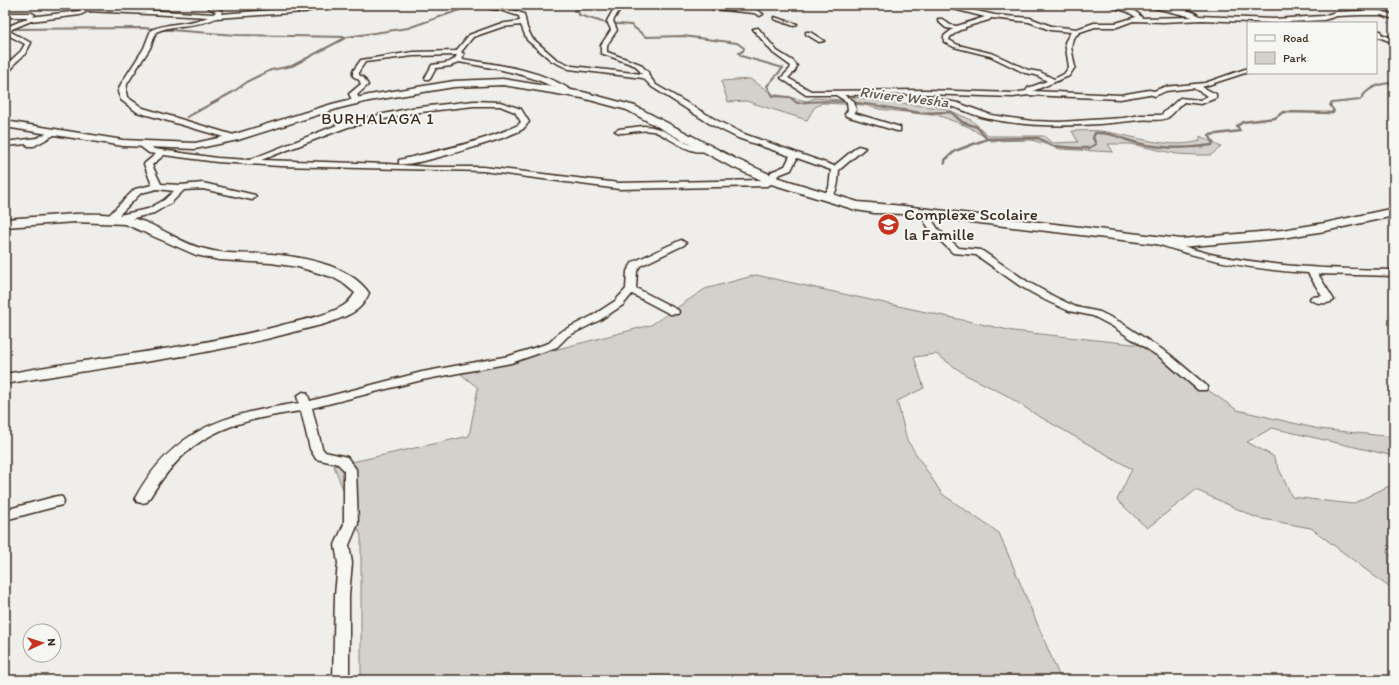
<svg xmlns="http://www.w3.org/2000/svg" width="1399" height="685" viewBox="0 0 1399 685" font-family="Itim,sans-serif">
	<rect width="100%" height="100%" fill="#efeeea"/>
	<filter id="ink" filterUnits="userSpaceOnUse"><feTurbulence type="fractalNoise" baseFrequency=".025" numOctaves="2"/><feDisplacementMap in="SourceGraphic" scale="8" xChannelSelector="R" yChannelSelector="G"/><feConvolveMatrix kernelMatrix="1 2 1 2 8 2 1 2 1" color-interpolation-filters="sRGB"/></filter>
	<g filter="url(#ink)">
		<path fill="#d4d1cc" stroke="#887e75" d="M750 79 773 94 807 101 815 98 842 100 854 97 947 109 971 120 989 136H1044L1052 143 1078 142 1072 131C1081 131 1091 130 1100 131 1132 135 1168 150 1200 141V136L1221 147 1211 155H1198L1177 154 1131 144H1108L1113 152 1060 149 1032 140 991 141 969 127 940 116 879 109 864 105 822 103 814 108 807 120 746 101 728 102 721 81Z
			M756 275 1013 331 1142 345 1237 410 1319 429 1394 437V456L1272 428 1247 442 1273 456 1292 497 1352 504 1391 485 1394 486V545L1386 551 1394 558V591L1311 528 1257 518 1196 490 1147 528 1117 500 1132 469 1035 414 1006 395 966 375 936 354 914 357 924 388 897 401 907 440 942 494 999 533 1061 680H361V536L334 466 469 436 478 388 461 374 651 325 705 289Z"/>
		<g fill="none" stroke-linecap="round" stroke-linejoin="round">
			<path stroke="#81766d" stroke-width="2" d="M587 5 574 11 579 13V15L606 23 631 25 646 37 683 36 737 43 744 48 743 51 739 53 741 56 783 68 767 86 773 96 790 97 797 103C835 98 870 104 908 111
				M5 29 144 28 236 35 347 37 408 28 474 5
				M198 111 233 92 250 80 271 70 292 66 347 37
				M1334 111 1330 105 1332 103 1360 100C1367 88 1380 83 1394 83"/>
			<path stroke="#81766d" stroke-width="2.5" d="M902 110 920 113 951 112 962 122 977 127 987 139
				M187 117 200 110
				M945 163V160L955 151 987 139 1038 138 1053 146 1076 148H1089L1096 144 1093 138 1095 133C1111 132 1122 139 1137 143 1162 149 1187 149 1212 145L1213 142 1209 135 1240 131 1237 126 1243 122 1275 118 1283 112 1333 113V110"/>
			<defs>
				<path id="street" d="M83 5H89V7L213 14 216 12 205 5H212L222 11 221 14 330 5 305 12 216 18C197 28 175 23 156 32L150 48 127 84 126 92 127 97 143 108 237 136 238 138 234 140 137 112 121 100 118 92 121 84 144 48 151 30C169 22 189 25 208 17L88 11 80 15 31 21 12 29 11 32 31 43 25 54 13 65 14 66 5 76V69L7 67 6 65 21 51 25 44 6 34 7 27 30 17 79 11 84 8Z
					M463 5 501 6 524 14 527 28 532 38 556 59 572 66 642 74 636 66 601 53V45L611 30 607 21 616 5H622L613 21 617 30 607 45V52L640 64 648 72 649 76 656 85 718 121 744 134 834 166 858 146 865 148 839 170C838 180 839 195 827 199L823 196 829 188 831 170 797 158 791 170 778 175 775 182 767 186 619 189 483 171 280 166 217 162 164 155 152 165 161 184 181 185 203 183 255 195 256 197 252 200 203 189 184 190 171 203 154 213 118 222 114 220 110 222 105 219 135 189 152 185 144 164 156 154 149 153 141 147V143H147L154 149 217 158 249 160 342 123 412 108 474 101 500 102 521 109 529 122C527 124 525 127 523 129 509 138 413 167 399 164V160C440 150 480 143 518 125L521 122 515 112 500 106H474L412 113 348 127 261 160 388 164 430 167H483L619 183 765 180 768 179 771 172 785 166 790 156 738 138 712 125 652 87 643 78 569 69 552 61 527 40 521 25 502 27 473 37 461 52 464 54 462 59C498 65 539 69 571 90V94C567 94 546 83 540 81 514 71 486 67 459 62L451 66 436 68 430 79H426L425 78 432 65C441 63 452 65 457 55L413 56 365 62 359 71V75L364 78 368 85 357 95 361 101 360 103H354L349 94 361 84 359 80 353 76V71L361 60 413 52 456 51 469 35 499 24 520 21 519 16 500 10ZM157 189 174 191 164 200 148 209 119 215 141 193Z
					M938 5H949L995 15 1030 18 1051 26 1077 29 1094 23H1116L1136 17 1128 12 1107 5C1119 5 1134 7 1142 18L1193 17 1141 5C1154 5 1191 7 1199 16L1273 19 1323 16 1336 12 1360 11H1381L1394 15V19L1381 15H1360L1337 16 1324 20 1273 23 1202 20 1163 22 1133 21 1117 27H1095L1080 32 1073 38 1071 47 1075 67 1069 76 1033 91 1120 95 1149 90 1154 91 1164 87 1205 83 1248 68V72L1202 87 1216 94V98L1201 104 1184 102C1177 107 1174 114 1167 118 1159 122 1147 118 1139 120 1090 126 1039 129 990 119 977 117 965 110 953 107 942 104 919 103 911 97L915 95 958 103 991 115 1032 121 1059 122 1123 118 1141 115H1161L1180 98 1200 100 1208 96 1193 88 1166 91 1155 96 1149 94 1120 99 1029 95 1013 97 926 94 844 95 854 101 856 110 854 113 900 127V131H897L846 116 845 114 848 110 847 102 836 95H806L781 78 790 69 791 66 773 53 753 29 758 28 777 51 793 61 797 66 795 71 788 78 811 91 926 90 1013 93 1026 91 1028 88 1047 81 1036 75 1025 73 990 56 954 47 944 42V36L953 29 946 28 938 21V19H942L950 25 957 26 985 17ZM991 18 1029 22 1050 30 1071 32 1065 42 1069 67 1064 74 1054 79 1040 72 1028 70 994 54 958 45 949 40 950 37 960 30 965 29V27L989 20Z
					M714 6 755 9 763 14 760 16 754 13 712 9V7Z
					M5 13H32L35 15 32 17H5Z
					M774 17 797 24 794 26 774 19Z
					M1377 31H1381V34L1394 39V43L1376 36Z
					M806 32H810L824 41 819 42 806 34Z
					M643 126C663 126 674 139 692 145 698 147 705 144 710 148 695 161 668 135 653 131 642 129 630 133 619 133L615 131 619 129Z
					M53 130H56V134L34 146H28L27 144 5 146V142L37 138Z
					M923 210 926 211 938 229 959 248 981 250 1028 282 1055 297 1076 307 1100 312 1120 322 1169 354 1208 387 1206 390H1198L1161 358 1112 326 1093 316 1069 311 1047 301 1020 286 976 255 953 253 932 233 919 213Z
					M1157 238C1177 243 1195 251 1215 255 1274 267 1334 269 1394 270V276L1318 274 1334 300C1329 305 1315 304 1310 299L1311 297 1322 296 1308 273C1255 270 1204 260 1154 243L1152 241Z
					M681 240 686 243 684 245 640 266 637 271 636 288 678 310 679 312 678 314H670L632 294 623 305 600 320 568 336 557 347 511 363 422 380 312 408 322 448 325 452 347 457 356 469 358 524 349 545 352 563 349 595V680H333L335 595 338 563 335 545 344 524V470L338 464 316 459 310 449 301 411C226 422 188 434 147 502L142 503 137 502 135 498C174 428 225 414 299 403L297 396 303 392 307 393 310 401 422 372 509 356 549 343 560 332 592 316 615 301 626 289 627 271 633 262Z
					M57 496 62 497 64 501 62 505 5 520V510Z"/>
				<path id="secondary" d="M503 79 583 92 635 106 736 159 776 177 858 202 904 206 1181 239 1282 230 1325 223 1394 208V216L1325 231 1282 238 1181 247 904 214 874 213 856 210 768 183 728 165 627 110 582 98 503 85 454 87 369 101 340 108 238 140 195 149 123 146 5 127V121L123 140 195 143 232 135 332 104 369 95 454 81Z
					M75 214C102 213 128 214 152 225 169 233 186 245 205 249 226 255 249 253 271 254 303 257 350 265 369 293 365 302 361 308 352 313 332 324 307 328 286 334 193 359 99 367 5 384V374C96 357 189 349 279 326 300 320 324 317 343 306 349 302 351 299 355 293L343 283 332 277 298 267 271 263 219 260 196 255 125 224 75 222 5 227V219Z"/>
			</defs>
			<use href="#street" stroke="#3b2a1e" stroke-width="3"/>
			<use href="#secondary" stroke="#3b2a1e" stroke-width="3"/>
			<use href="#street" fill="#f6f6f2" fill-rule="evenodd"/>
			<use href="#secondary" fill="#f6f6f2" fill-rule="evenodd"/>
		</g>
	</g>
	<defs>
		<symbol id="school-disc" viewBox="-11 -11 22 22"><circle r="9.5" fill="#c8321e" stroke="#f6f6f2"/><path d="M0-5L7-2L0 1L-7-2ZM-4 1L0 2.5L4 1V4Q0 6-4 4Z" fill="#fff"/></symbol>
	</defs>
	<g fill-rule="evenodd">
		<use href="#school-disc" x="876" y="212" width="25" height="25"/>
	</g>
	<g text-anchor="middle" stroke-width="4" stroke-linejoin="round" paint-order="stroke">
		<g font-size="15" font-style="italic" fill="#64564c" stroke="#f6f6f2">
			<text transform="translate(904 97) rotate(7)" y="5">Riviere Wesha</text>
		</g>
		<g font-size="16" letter-spacing="1" fill="#3b2a1e" stroke="#f6f6f2">
			<text x="378" y="124">BURHALAGA 1</text>
		</g>
		<g font-size="17" fill="#3b2a1e" stroke="#f6f6f2" text-anchor="start">
			<text x="904" y="220">Complexe Scolaire<tspan x="904" dy="20">la Famille</tspan></text>
		</g>
	</g>
	<rect width="1399" height="685" fill="none" stroke="#f6f6f2" stroke-width="20"/>
	<rect x="10" y="10" width="1379" height="665" fill="none" stroke="#3b2a1e" stroke-width="1.5" filter="url(#ink)"/>
	<rect x="1247" y="22" width="130" height="52" fill="#f6f6f2" stroke="#aba49d"/>
	<rect x="1255" y="35" width="20" height="6" fill="#f6f6f2" stroke="#aba49d"/>
	<text x="1283" y="42" font-size="12" fill="#3b2a1e">Road</text>
	<rect x="1255" y="52" width="20" height="12" fill="#d4d1cc" stroke="#aba49d"/>
	<text x="1283" y="62" font-size="12" fill="#3b2a1e">Park</text>
	<g transform="translate(42 643) rotate(86)"><circle r="19" fill="#f6f6f2" stroke="#aba49d"/>
	<path d="M0-3L7 15L0 10L-7 15Z" fill="#c8321e"/>
	<text y="-6" font-size="11" font-weight="bold" text-anchor="middle" fill="#3b2a1e">N</text>
	</g>
</svg>
